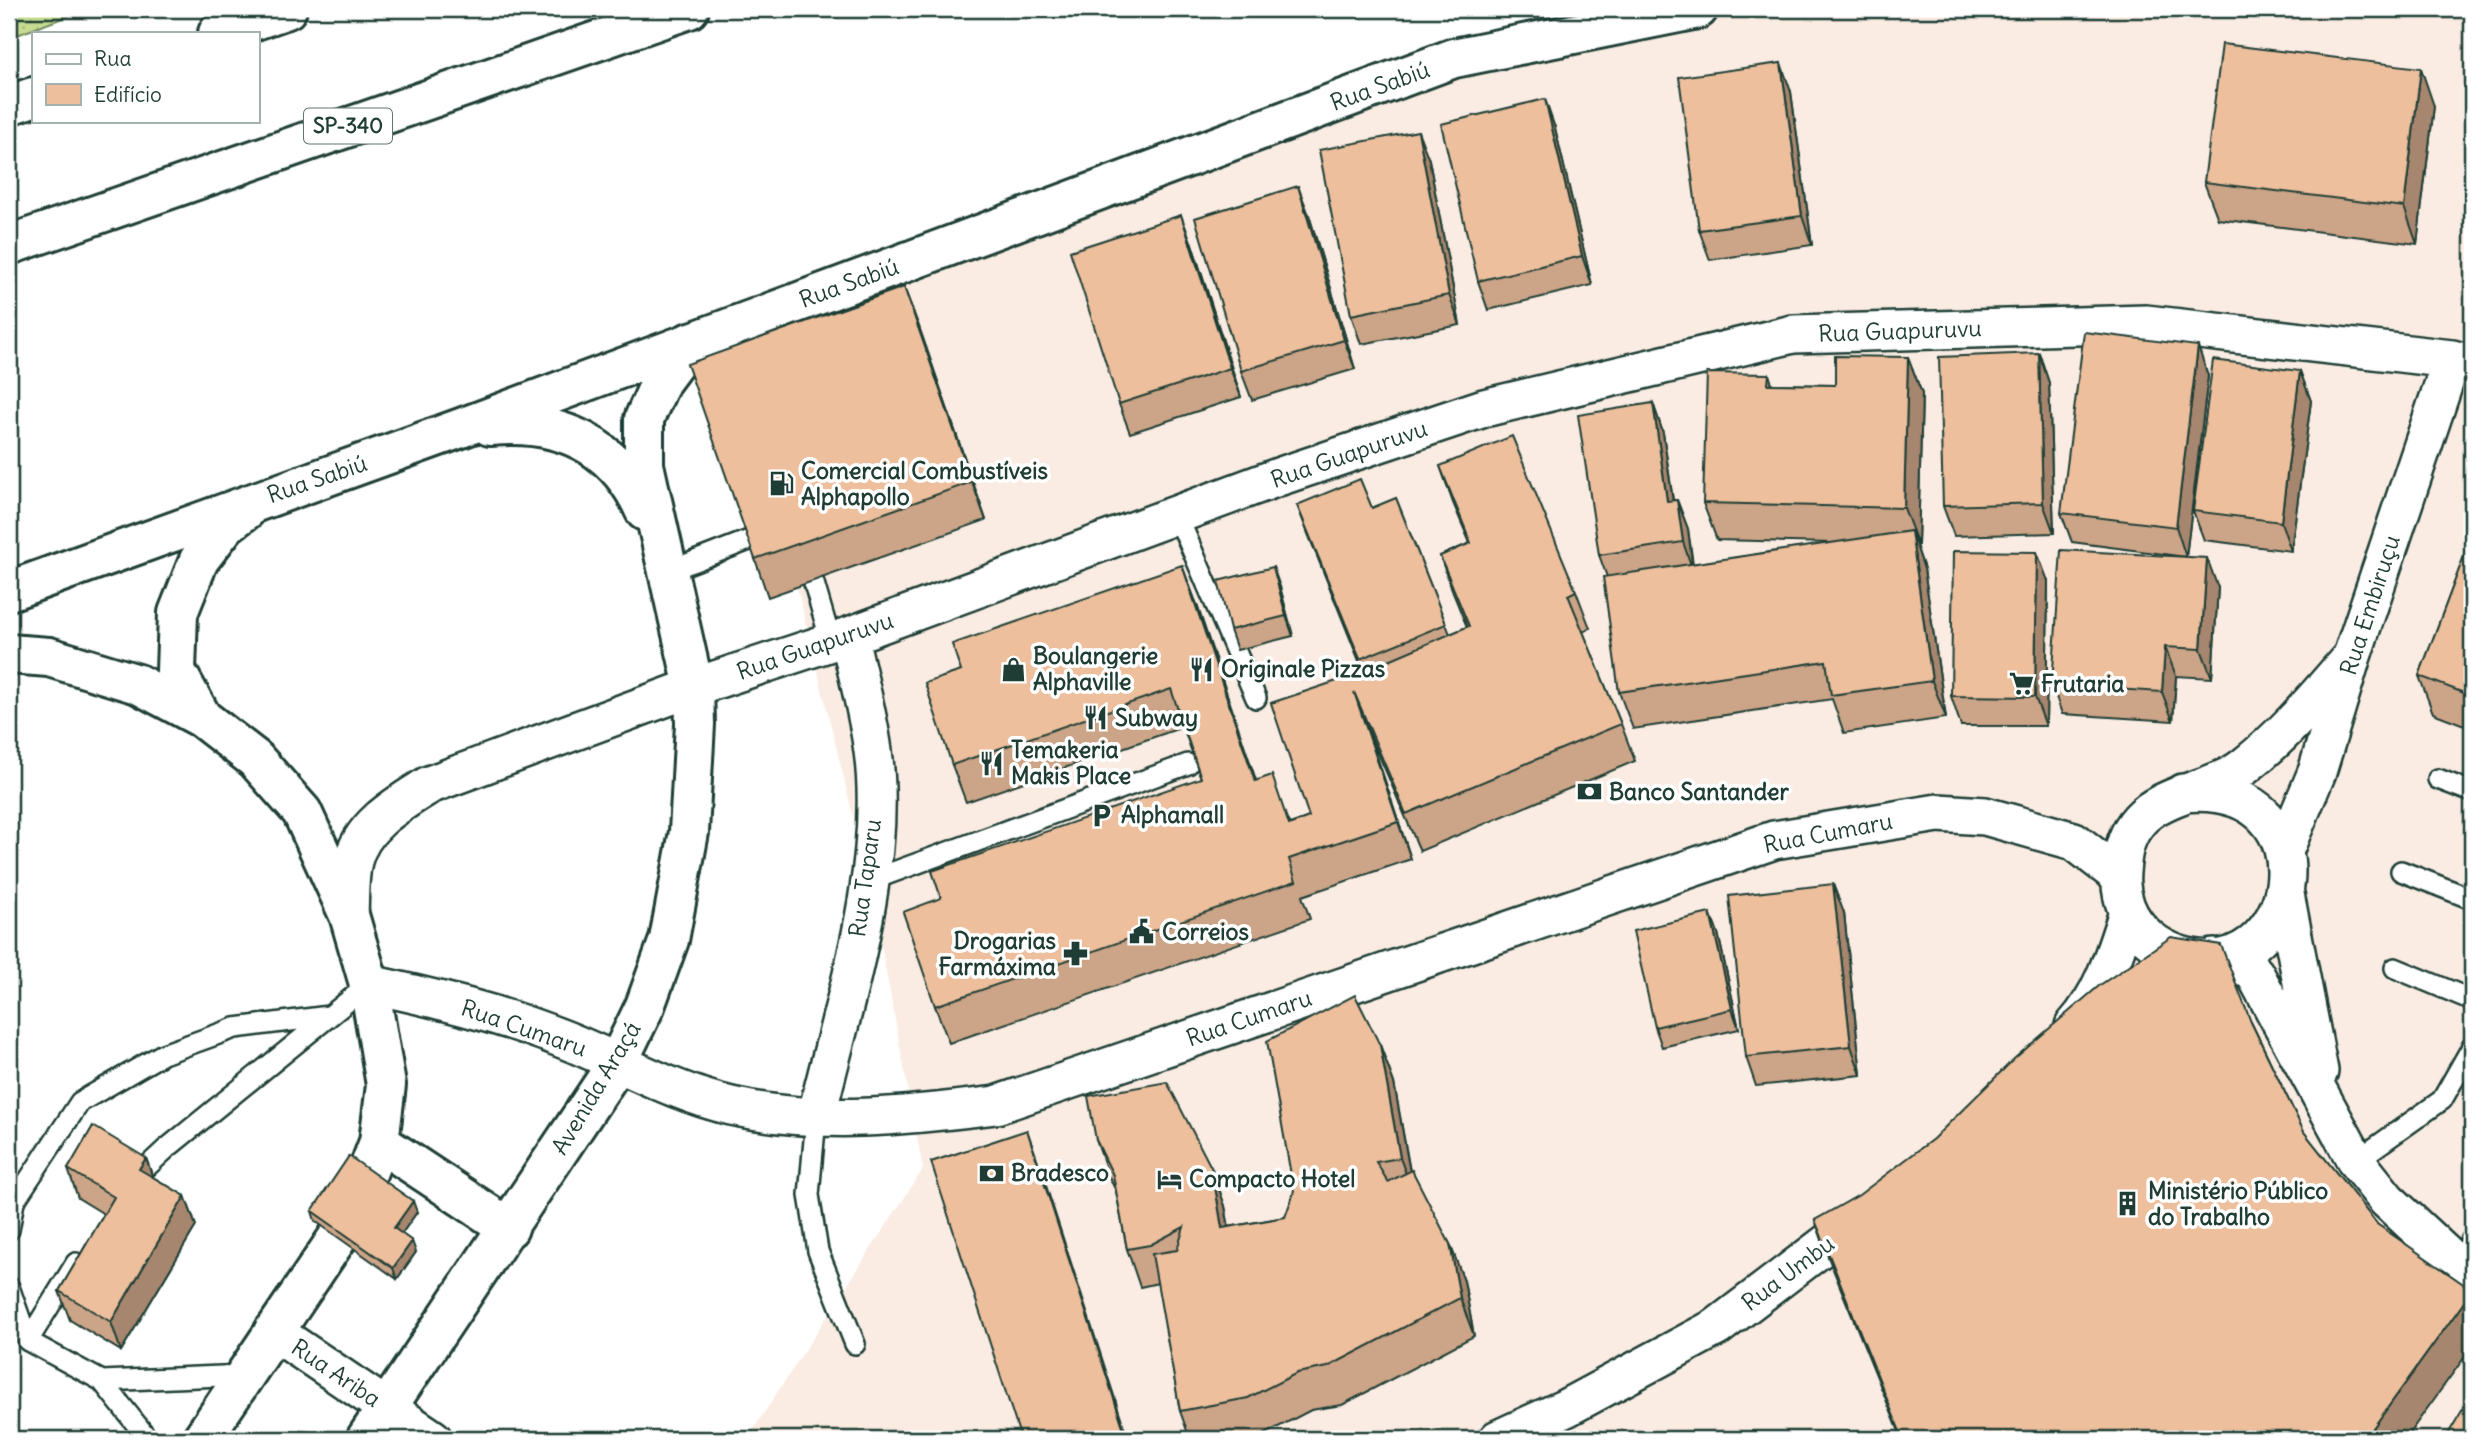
<svg xmlns="http://www.w3.org/2000/svg" width="2481" height="1448" viewBox="0 0 2481 1448" font-family="Delius,sans-serif">
	<defs>
		<pattern id="grass-dots" width="8" height="8" patternUnits="userSpaceOnUse" patternTransform="scale(1.75)"><rect width="8" height="8" fill="#c7dc91"/><path d="M2 2h.1M6 6h.1" fill="none" stroke="#aabe7e" stroke-width="1.8" stroke-linecap="round"/></pattern>
	</defs>
	<rect width="100%" height="100%" fill="#fff"/>
	<filter id="ink" filterUnits="userSpaceOnUse"><feTurbulence type="fractalNoise" baseFrequency=".0143" numOctaves="2"/><feDisplacementMap in="SourceGraphic" scale="14" xChannelSelector="R" yChannelSelector="G"/><feConvolveMatrix kernelMatrix="1 2 1 2 8 2 1 2 1" color-interpolation-filters="sRGB"/></filter>
	<g filter="url(#ink)">
		<path fill="#faece2" d="M1805 9H2472V1439H747L923 1169 869 881 733 326 1573 34Z"/>
		<path fill="url(#grass-dots)" stroke="#738c62" stroke-width="2" d="M9 9H87L9 38Z"/>
		<g fill="none" stroke-linecap="round" stroke-linejoin="round">
			<defs>
				<path id="lane" d="M1177 515 1256 698
					M669 571 749 540
					M813 580 831 642
					M2438 779 2472 792
					M2401 871 2472 899
					M869 881 1188 764
					M2395 968 2472 1000
					M816 1118 809 1195 818 1251 855 1344
					M2356 1161 2442 1100 2472 1047
					M137 1176 166 1149 369 984
					M9 1230 14 1202 80 1102 163 1054 235 1028 329 1016
					M76 1263 28 1341 102 1381 148 1439
					M2459 1269 2472 1239
					M9 1287 28 1341
					M102 1381 245 1375"/>
				<path id="street" d="M2183 793C2340 779 2300 992 2180 955 2156 948 2135 930 2126 907 2119 889 2120 875 2123 855 2134 789 2206 798 2245 766 2286 734 2318 695 2352 656
					M2284 851 2317 772 2352 656 2452 359
					M2285 894 2319 1071
					M349 915C350 898 349 878 353 861 362 824 399 804 429 785L694 687 849 636 1281 476 1484 408 1793 334 2146 324 2452 359 2472 364
					M2214 958 2240 962 2255 974 2356 1161 2387 1200 2472 1279
					M369 984C434 998 501 1014 563 1039 619 1061 672 1092 731 1106 820 1126 907 1116 996 1105L1774 840 1938 813 1985 816 2074 841 2119 876
					M2074 1026C2103 994 2115 952 2128 912
					M816 1118C843 1004 889 868 873 751 868 713 857 674 849 636
					M273 1331 433 1439
					M1498 1439 1566 1408 1717 1327 1863 1216"/>
				<path id="secondary" d="M490 426C561 419 616 445 645 511
					M9 591 461 428 1454 58 1698 9
					M9 654 49 657 138 684 202 718 255 759 302 812 349 915 369 984 386 1085 379 1142 366 1176
					M202 718 176 671 178 613 199 560 226 525 246 510
					M379 1142 509 1228
					M202 1439 338 1237
					M366 1439 618 1062 645 1006 669 940 689 832 695 724 694 687 644 465V419L661 381 690 342"/>
				<path id="highway" d="M218 33 287 9
					M9 105 33 97
					M9 245 689 9"/>
			</defs>
			<use href="#lane" stroke="#1f3d34" stroke-width="24"/>
			<use href="#street" stroke="#1f3d34" stroke-width="42"/>
			<use href="#secondary" stroke="#1f3d34" stroke-width="44"/>
			<use href="#highway" stroke="#1f3d34" stroke-width="44"/>
			<use href="#lane" stroke="#fff" stroke-width="19"/>
			<use href="#street" stroke="#fff" stroke-width="37"/>
			<use href="#secondary" stroke="#fff" stroke-width="38"/>
			<use href="#highway" stroke="#fff" stroke-width="38"/>
		</g>
		<path fill="#cca487" stroke="#1f3d34" stroke-width="2" d="M1791 92 1812 245 1710 260 1699 230Z
			M2434 106 2417 244 2218 219 2204 182Z
			M1555 128 1592 285 1488 310 1478 281Z
			M1429 160 1460 325 1361 344 1351 315Z
			M1309 215 1355 369 1252 400 1241 371Z
			M1192 244 1241 397 1130 433 1119 404Z
			M918 324 986 520 768 597 755 559Z
			M2039 353 2049 383 2054 533 1954 536 1943 506Z
			M1908 357 1922 394 1918 545H1916L1924 569 1946 718 1844 733 1832 699 1633 729 1619 692 1607 577 1599 555 1653 403 1663 433 1673 500H1677L1688 529 1693 564 1832 543 1717 540 1703 503 1769 374 1772 384 1835 385Z
			M2300 371 2311 401 2291 551 2204 540 2193 511Z
			M2208 376 2186 557 2072 542 2061 513Z
			M1440 466 1576 591 1590 628 1583 632 1621 724 1635 761 1420 851 1368 730 1411 859 1302 896 1310 919 949 1043 935 1006 941 898 1201 778 1183 727 966 802 952 765 1196 602 1256 780 1290 824 1309 817 1349 677 1363 671 1308 534 1297 505 1372 508 1396 498 1450 634 1467 627 1453 593 1440 556 1470 543 1453 503Z
			M2472 535V728L2433 713 2419 676Z
			M2048 581 2046 726H1961L1951 696Z
			M1280 587 1293 636 1237 650 1230 630Z
			M2218 588 2212 678 2176 676 2173 721 2062 714 2052 685Z
			M1844 913 1861 1075 1756 1086 1746 1057Z
			M1718 933 1739 1029 1662 1047 1655 1027Z
			M2251 1022 2304 1132 2377 1224 2405 1439H1902L1828 1257 1815 1220Z
			M1380 1045 1394 1083 1410 1171 1450 1244 1464 1281 1474 1336 1342 1405 1311 1410 1261 1436 1241 1439H1190L1180 1411 1158 1283 1140 1287 1127 1249 1116 1191 1109 1177 1096 1140 1212 1169 1225 1206 1229 1227 1285 1217Z
			M146 1158 153 1177 185 1196 196 1226 121 1351 70 1320 59 1291 104 1214 78 1198 68 1169Z
			M312 1211 417 1212 401 1234 416 1252 397 1279 315 1221Z"/>
		<path fill="#a6866e" stroke="#1f3d34" stroke-width="2" d="M1781 63 1791 92 1812 245 1802 216Z
			M2421 68 2434 106 2417 244 2404 207Z
			M1545 99 1555 128 1592 285 1582 256Z
			M1418 131 1429 160 1460 325 1449 295Z
			M1298 186 1309 215 1355 369 1344 340Z
			M1181 215 1192 244 1241 397 1230 368Z
			M904 287 918 324 986 520 972 482Z
			M2198 346 2208 376 2186 557 2176 527Z
			M2039 353 2049 383 2054 533 2043 503Z
			M1908 357 1922 394 1918 545 1904 508Z
			M2300 371 2311 401 2291 551 2281 522Z
			M1653 403 1663 433 1677 530 1667 501Z
			M1677 500 1688 529 1693 571 1683 542Z
			M1911 531 1924 569 1946 718 1932 681Z
			M2037 552 2048 581 2046 726 2035 697Z
			M2207 558 2218 588 2212 678 2201 649Z
			M1182 565 1196 602 1268 818 1255 781Z
			M1273 567 1280 587 1293 636 1286 616Z
			M2165 647 2176 676 2173 721 2162 692Z
			M1354 692 1368 730 1411 859 1398 822Z
			M1833 884 1844 913 1861 1075 1851 1046Z
			M1710 913 1718 933 1739 1029 1732 1009Z
			M1380 1045 1394 1083 1414 1195 1400 1158Z
			M1027 1130 1040 1167 1128 1439H1127Z
			M146 1158 156 1187 139 1169Z
			M1212 1169 1225 1206 1235 1266 1222 1228Z
			M185 1196 196 1226 121 1351 111 1322Z
			M413 1201 417 1212 398 1239 394 1228Z
			M412 1241 416 1252 397 1279 393 1268Z
			M1450 1244 1464 1281 1474 1336 1460 1298Z
			M2472 1291V1347L2405 1439H2365Z"/>
		<path fill="#edbf9d" stroke="#1f3d34" stroke-width="2" d="M2222 44 2421 68 2404 207 2204 182Z
			M1781 63 1802 216 1699 230 1679 77Z
			M1545 99 1582 256 1478 281 1441 124Z
			M1418 131 1449 295 1351 315 1319 150Z
			M1298 186 1344 340 1241 371 1195 218Z
			M1181 215 1230 368 1119 404 1070 251Z
			M904 287 972 482 755 559 687 364Z
			M2084 332 2198 346 2176 527 2061 513Z
			M2039 353 2043 503 1943 506 1939 357Z
			M1835 356 1908 357 1904 508 1703 503 1707 373 1769 374 1768 384 1835 385Z
			M2213 360 2300 371 2281 522 2193 511Z
			M1653 403 1667 501 1677 500 1683 542 1599 555 1578 415Z
			M1512 436 1576 591 1568 595 1621 724 1406 814 1354 692 1398 822 1289 859 1296 881 935 1006 903 912 941 898 932 871 1201 778 1171 689 952 765 925 683 961 671 952 644 1182 565 1255 781 1272 775 1289 825 1309 817 1271 703 1349 677 1469 626 1440 556 1471 543 1440 466Z
			M1360 479 1372 508 1396 498 1446 624 1360 659 1297 505Z
			M1911 531 1932 681 1831 695 1826 661 1619 692 1603 577Z
			M2472 535V696L2419 676Z
			M2061 550 2207 558 2201 649 2165 647 2162 692 2052 685Z
			M1953 551 2037 552 2035 697 1951 696Z
			M1273 567 1286 616 1230 630 1218 581Z
			M1833 884 1851 1046 1746 1057 1729 896Z
			M1710 913 1732 1009 1655 1027 1633 931Z
			M2171 937 2221 945 2251 1022 2304 1132 2377 1224 2472 1290V1291L2365 1439H1903L1815 1220 1859 1195 1933 1139 2015 1058 2100 985Z
			M1355 995 1380 1045 1400 1158 1376 1162 1388 1182 1412 1170 1450 1244 1460 1298 1328 1367 1297 1373 1248 1398 1180 1411 1152 1254 1177 1250 1184 1227 1150 1245 1127 1249 1113 1175 1096 1140 1088 1096 1167 1082 1212 1169 1222 1228 1285 1217 1294 1192 1267 1041Z
			M93 1126 146 1158 139 1169 185 1196 111 1322 59 1291 114 1197 68 1169Z
			M1027 1130 1127 1439H1021L931 1162Z
			M349 1156 413 1201 394 1228 412 1241 393 1268 312 1211Z
			M2472 1394V1439H2445Z"/>
	</g>
	<defs>
		<symbol id="fuel-bare" viewBox="-9 -9 18 18"><path d="M-5.5-6h7V0h2V4h1.3V-2.5L3-4.5l.8-.8L6-3V5H2.5V1h-1V6h-7ZM-4.2-4.7v3.2H.2V-4.7Z" fill="#1f3d34" stroke="#fff" stroke-width="2.5" paint-order="stroke"/></symbol>
		<symbol id="shop-bare" viewBox="-9 -9 18 18"><path d="M-5-2.5h2.3a2.7 3.5 0 0 1 5.4 0H5L5.5 6h-11ZM-1.5-2.5h3a1.5 2.3 0 0 0-3 0Z" fill="#1f3d34" stroke="#fff" stroke-width="2.5" paint-order="stroke"/></symbol>
		<symbol id="restaurant-bare" viewBox="-9 -9 18 18"><path d="M-5-6h1v4h1v-4h1v4h1v-4h1v5L-1.5 .5V6h-2V.5L-5-1ZM5-6V6H3V1.5H1.5Q1.5-4 5-6Z" fill="#1f3d34" stroke="#fff" stroke-width="2.5" paint-order="stroke"/></symbol>
		<symbol id="supermarket-bare" viewBox="-9 -9 18 18"><path d="M-6-5.5h2.5l.6 2H6L4.5 2H-2.5L-4.4-4H-6ZM-1.5 3.2a1.3 1.3 0 1 0 .1 0ZM3 3.2a1.3 1.3 0 1 0 .1 0Z" fill="#1f3d34" stroke="#fff" stroke-width="2.5" paint-order="stroke"/></symbol>
		<symbol id="bank-bare" viewBox="-9 -9 18 18"><path d="M-6-4H6V4H-6ZM0-2.3a2.3 2.3 0 1 0 0 4.6a2.3 2.3 0 1 0 0-4.6Z" fill="#1f3d34" stroke="#fff" stroke-width="2.5" paint-order="stroke"/></symbol>
		<symbol id="parking-bare" viewBox="-9 -9 18 18"><path d="M-3.5-5.5H1a3.5 3.5 0 0 1 0 7H-1V5.5H-3.5ZM-1-3.4V-.6H.8a1.4 1.4 0 0 0 0-2.8Z" fill="#1f3d34" stroke="#fff" stroke-width="2.5" paint-order="stroke"/></symbol>
		<symbol id="civic-bare" viewBox="-9 -9 18 18"><path d="M-.6-6.5H3V-4.5H.6V-3L4-1V1h2V6H-6V1h2V-1L-.6-3ZM-1.2 2.5V6h2.4V2.5Z" fill="#1f3d34" stroke="#fff" stroke-width="2.5" paint-order="stroke"/></symbol>
		<symbol id="pharmacy-bare" viewBox="-9 -9 18 18"><path d="M-2-6h4v4h4v4h-4v4h-4v-4h-4v-4h4Z" fill="#1f3d34" stroke="#fff" stroke-width="2.5" paint-order="stroke"/></symbol>
		<symbol id="hotel-bare" viewBox="-9 -9 18 18"><path d="M-6-4.5h1.5V1H6V5H4.5V3h-9V5H-6ZM-4 0a1.8 1.8 0 1 1 3.6 0ZM.5 0V-2.5h3Q6-2.5 6 0Z" fill="#1f3d34" stroke="#fff" stroke-width="2.5" paint-order="stroke"/></symbol>
		<symbol id="building-bare" viewBox="-9 -9 18 18"><path d="M-4-6H4V6H1V3H-1V6H-4ZM-2.5-4.3h1.7v1.8h-1.7ZM.8-4.3h1.7v1.8H.8ZM-2.5-1h1.7V.8h-1.7ZM.8-1h1.7V.8H.8Z" fill="#1f3d34" stroke="#fff" stroke-width="2.5" paint-order="stroke"/></symbol>
	</defs>
	<g fill-rule="evenodd">
		<use href="#fuel-bare" x="764" y="466" width="35" height="35"/>
		<use href="#shop-bare" x="996" y="652" width="35" height="35"/>
		<use href="#restaurant-bare" x="1184" y="652" width="35" height="35"/>
		<use href="#supermarket-bare" x="2004" y="666" width="35" height="35"/>
		<use href="#restaurant-bare" x="1078" y="700" width="35" height="35"/>
		<use href="#restaurant-bare" x="974" y="746" width="35" height="35"/>
		<use href="#bank-bare" x="1572" y="774" width="35" height="35"/>
		<use href="#parking-bare" x="1084" y="798" width="35" height="35"/>
		<use href="#civic-bare" x="1124" y="914" width="35" height="35"/>
		<use href="#pharmacy-bare" x="1058" y="936" width="35" height="35"/>
		<use href="#bank-bare" x="974" y="1156" width="35" height="35"/>
		<use href="#hotel-bare" x="1152" y="1162" width="35" height="35"/>
		<use href="#building-bare" x="2110" y="1186" width="35" height="35"/>
	</g>
	<g text-anchor="middle" stroke-width="7" stroke-linejoin="round" paint-order="stroke">
		<rect fill="#fff" stroke="#627771" stroke-width="2" x="304" y="108.5" width="88" height="35" rx="5"/>
		<g font-size="21" font-weight="bold" fill="#1f3d34">
			<text x="348" y="133">SP-340</text>
		</g>
		<g font-size="23" fill="#1f3d34" stroke="#fff">
			<text transform="translate(1380 86) rotate(-20)" y="8">Rua Sabiú</text>
			<text transform="translate(849 283) rotate(-20)" y="8">Rua Sabiú</text>
			<text transform="translate(1900 331) rotate(-2)" y="8">Rua Guapuruvu</text>
			<text transform="translate(1349 454) rotate(-19)" y="8">Rua Guapuruvu</text>
			<text transform="translate(317 479) rotate(-19)" y="8">Rua Sabiú</text>
			<text transform="translate(2370 605) rotate(-72)" y="8">Rua Embiruçu</text>
			<text transform="translate(815 646) rotate(-19)" y="8">Rua Guapuruvu</text>
			<text transform="translate(1828 833) rotate(-11)" y="8">Rua Cumaru</text>
			<text transform="translate(865 878) rotate(-82)" y="8">Rua Taparu</text>
			<text transform="translate(1249 1018) rotate(-19)" y="8">Rua Cumaru</text>
			<text transform="translate(524 1028) rotate(19)" y="8">Rua Cumaru</text>
			<text transform="translate(596 1088) rotate(-59)" y="8">Avenida Araçá</text>
			<text transform="translate(1788 1273) rotate(-37)" y="8">Rua Umbu</text>
			<text transform="translate(336 1373) rotate(34)" y="8">Rua Ariba</text>
		</g>
		<g font-size="23" font-weight="bold" fill="#1f3d34" stroke="#fff" text-anchor="start">
			<text x="801" y="479">Comercial Combustíveis<tspan x="801" dy="26">Alphapollo</tspan></text>
			<text x="1033" y="664">Boulangerie<tspan x="1033" dy="26">Alphaville</tspan></text>
			<text x="1221" y="677">Originale Pizzas</text>
			<text x="2041" y="692">Frutaria</text>
			<text x="1115" y="726">Subway</text>
			<text x="1011" y="758">Temakeria<tspan x="1011" dy="26">Makis Place</tspan></text>
			<text x="1609" y="800">Banco Santander</text>
			<text x="1121" y="823">Alphamall</text>
			<text x="1162" y="940">Correios</text>
			<text x="1056" y="949" text-anchor="end">Drogarias<tspan x="1056" dy="26">Farmáxima</tspan></text>
			<text x="1011" y="1181">Bradesco</text>
			<text x="1189" y="1187">Compacto Hotel</text>
			<text x="2148" y="1199">Ministério Público<tspan x="2148" dy="26">do Trabalho</tspan></text>
		</g>
	</g>
	<rect width="2481" height="1448" fill="none" stroke="#fff" stroke-width="35"/>
	<rect x="18" y="18" width="2446" height="1413" fill="none" stroke="#1f3d34" stroke-width="2.5" filter="url(#ink)"/>
	<rect x="32" y="32" width="228" height="91" fill="#ffffff" stroke="#a5b1ae" stroke-width="2"/>
	<rect x="46" y="54" width="35" height="10" fill="#ffffff" stroke="#a5b1ae" stroke-width="2"/>
	<text x="94" y="66" font-size="21" fill="#1f3d34">Rua</text>
	<rect x="46" y="84" width="35" height="21" fill="#edbf9d" stroke="#a5b1ae" stroke-width="2"/>
	<text x="94" y="102" font-size="21" fill="#1f3d34">Edifício</text>
</svg>
